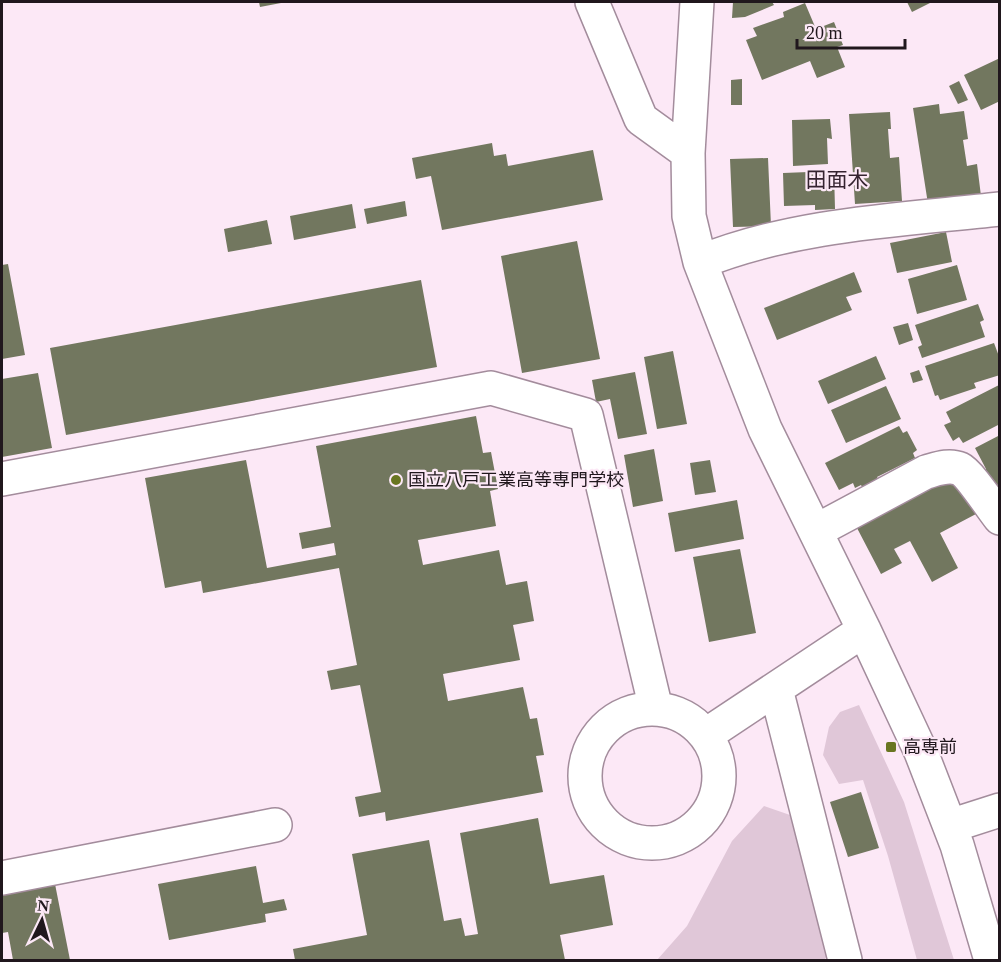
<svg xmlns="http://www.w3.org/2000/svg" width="1001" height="962" viewBox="0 0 1001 962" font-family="'Times New Roman','Noto Sans JP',serif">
	<rect width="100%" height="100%" fill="#fce8f6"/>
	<path fill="#e0c7d8" d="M859 705 904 802 954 960H917L888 856 863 780 839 784 823 755 829 727 840 712Z
		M764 806 790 815 828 951 825 960H657L687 926 732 841Z"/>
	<path fill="#72775f" d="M259 2H281V3L260 7Z
		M733 2H772L774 5 745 17 732 18Z
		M907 2H932L912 12Z
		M805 3 816 29 834 22 843 45 837 47 845 67 817 78 810 61 762 80 746 40 757 36 753 28 784 17 783 12Z
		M1000 58V101L981 110 964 75Z
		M742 79V105H731V80Z
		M959 81 968 100 958 104 949 86Z
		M939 104 940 114 964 111 968 139 963 140 967 166 977 164 981 196 928 204 913 108Z
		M890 112 891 129H888L890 158 899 157 902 201 855 204 849 114Z
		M830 119 832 139 827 138 828 164 793 166 792 120Z
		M492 143 494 156 506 154 508 166 593 150 603 200 442 230 431 176 416 179 412 158Z
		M768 158 771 226 733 227 730 159Z
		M834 171 835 209 815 210V205L784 206 783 173Z
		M405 201 407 216 367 224 364 209Z
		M352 204 356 228 294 240 290 216Z
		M267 220 272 244 228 252 224 229Z
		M946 232 952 262 897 273 890 243Z
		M577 241 600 359 522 373 501 256Z
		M8 264 25 355 2 359V265Z
		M957 265 967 300 917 314 908 279Z
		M854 272 862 292 846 297 852 310 777 340 764 308Z
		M421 280 437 367 66 435 50 348Z
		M978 304 984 320 980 322 985 337 922 358 918 347 922 345 915 325Z
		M908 323 913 340 899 345 893 327Z
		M994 343 1000 359V375L974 383 976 388 940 400 938 395 935 396 925 366Z
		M673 351 687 424 657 429 644 357Z
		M876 356 886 379 828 404 818 381Z
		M919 370 923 380 913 383 910 373Z
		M635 372 647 434 618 439 610 399 596 402 592 380Z
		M38 373 52 448 2 457V379Z
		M999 385 1000 424 963 443 959 437 953 441 944 425 951 422 946 412Z
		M886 386 901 419 846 443 831 410Z
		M476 416 483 453 491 452 498 489 490 491 496 526 418 540 423 565 499 550 506 585 527 581 534 621 513 625 520 660 443 674 448 701 523 687 530 719 537 718 544 755 536 756 543 792 386 821 385 812 359 817 355 797 381 792 360 685 331 690 327 671 357 665 339 568 203 593 201 581 165 588 145 478 246 460 267 568 336 555 334 543 302 549 299 533 331 527 316 446Z
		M899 426 903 433 907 431 917 450 913 453 915 458 877 477 880 482 864 490 861 485 855 488 853 483 839 490 825 463Z
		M1000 435V493L981 472 986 469 975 448Z
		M654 449 663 501 633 507 624 455Z
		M710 460 716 492 695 495 690 463Z
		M955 476 976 514 940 533 958 568 932 582 910 541 894 549 902 563 881 574 857 528Z
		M737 500 744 539 675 552 668 513Z
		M740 549 756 633 709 642 693 557Z
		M861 792 879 848 848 857 830 802Z
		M538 818 550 884 604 875 613 925 560 935 565 960H295L293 949 367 935 352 854 429 840 444 921 461 918 465 936 478 934 460 833Z
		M256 866 263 903 284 899 287 910 265 914 266 922 169 940 158 884Z
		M55 884 70 960H13L8 932 2 933V894Z"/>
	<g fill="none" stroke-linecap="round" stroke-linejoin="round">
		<defs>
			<path id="minor" d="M592 2 641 119 688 153
				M697 2 688 153 689 216 700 262 765 429 864 630 921 752 957 845 991 960
				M700 262C794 224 899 220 1000 209
				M2 479 491 388 586 415 656 709
				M816 531 926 472C937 469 949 464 960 469 969 473 992 508 1000 518
				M776 689 845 960
				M585 776a67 67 0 1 1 134 0a67 67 0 1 1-134 0Z
				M706 735 864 630
				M950 826 1000 810
				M2 878 275 825"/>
		</defs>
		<use href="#minor" stroke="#a38c9c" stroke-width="36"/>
		<use href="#minor" stroke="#fff" stroke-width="33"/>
	</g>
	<g fill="#697521" stroke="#fce8f6" stroke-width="2">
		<circle cx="396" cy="480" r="6"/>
		<rect x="885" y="741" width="12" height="12" rx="3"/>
	</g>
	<g text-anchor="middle" stroke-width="4.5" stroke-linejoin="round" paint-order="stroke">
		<g font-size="18" fill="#20171d" stroke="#fce8f6" text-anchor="start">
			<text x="408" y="486">国立八戸工業高等専門学校</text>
			<text x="903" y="753">高専前</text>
		</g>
		<g font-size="21" fill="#352330" stroke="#fce8f6">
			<text x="837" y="187">田面木</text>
		</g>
	</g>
	<rect width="1001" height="962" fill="none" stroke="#20171d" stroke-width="6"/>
	<g transform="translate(42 920) rotate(5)" stroke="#fce8f6" stroke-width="4.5" paint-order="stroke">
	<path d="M0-4.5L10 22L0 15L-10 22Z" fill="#20171d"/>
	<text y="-9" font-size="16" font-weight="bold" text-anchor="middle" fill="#20171d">N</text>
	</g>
	<path d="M797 39v9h108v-9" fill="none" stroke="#20171d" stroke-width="3"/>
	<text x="806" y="39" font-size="18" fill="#20171d" stroke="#fce8f6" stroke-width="4.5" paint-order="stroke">20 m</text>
</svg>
